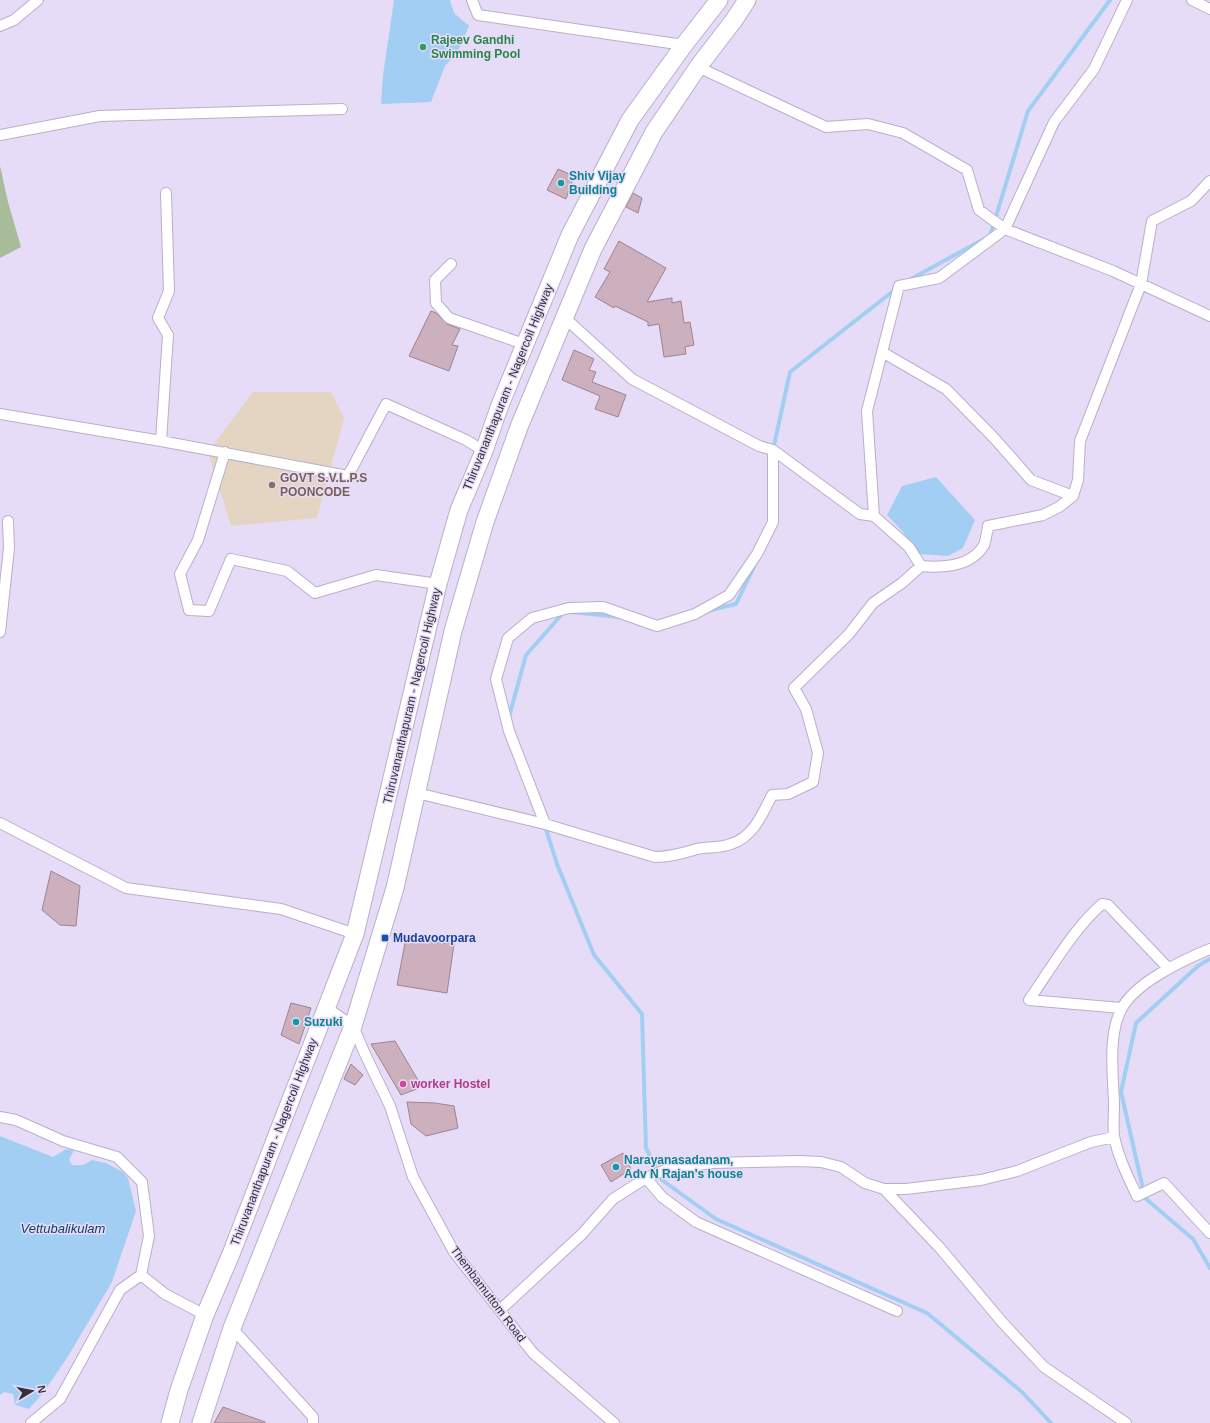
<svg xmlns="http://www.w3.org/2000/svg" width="1210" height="1423" viewBox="0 0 1210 1423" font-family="Arial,sans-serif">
	<rect width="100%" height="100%" fill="#e6dcf7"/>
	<path fill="#e4d5c3" d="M253 392H331L344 418 317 518 231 526 208 452Z"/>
	<path fill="#a8bc9a" d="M0 166 8 202 21 247 0 258Z"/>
	<path fill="#a3cef3" d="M394 0H450L454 13 469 26 457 53 445 66 431 102 381 104 383 75Z
		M936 477 975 520 963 548 948 556 917 554 903 532 887 515 902 486Z
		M0 1136 53 1157 66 1149 74 1150 69 1160 72 1165H83L92 1160 106 1163 123 1172 128 1178 136 1211 112 1282 67 1358 43 1393 29 1409 15 1405 13 1394 4 1392 0 1395Z"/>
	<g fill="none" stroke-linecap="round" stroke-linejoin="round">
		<path stroke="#a3cef3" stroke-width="4" d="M990 236 1028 111 1110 0
			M909 280 984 239
			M773 450 790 372 897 288
			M707 611 736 604 754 567
			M571 612 620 617
			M509 717 526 655 563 613
			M545 826 557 864 594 955 642 1014 646 1148 662 1180 716 1219 927 1313 1022 1392 1051 1423
			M1143 1189 1121 1092 1136 1023 1198 966 1210 959
			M1145 1198 1193 1239 1210 1268"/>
	</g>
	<path fill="#ccb0be" stroke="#9e8391" d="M558 169 574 176 566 199 547 190Z
		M633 193 642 198 638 213 626 207Z
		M619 241 666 268 647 302 672 298V303L681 301 684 323 690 322 694 345 685 347 686 354 664 357 659 324 648 326V322L615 306 614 308 595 297 610 272 604 269Z
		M431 311 436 313 447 324 460 329 452 345 458 346 449 371 409 356Z
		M574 350 594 359 589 370 596 372 592 382 626 395 618 417 595 409 600 396 562 380Z
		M51 871 80 886 76 926 60 925 42 910Z
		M406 938 454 944 447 993 397 985Z
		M291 1003 311 1008 299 1044 281 1035Z
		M395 1041 422 1087 401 1095 371 1044Z
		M351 1064 363 1075 355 1085 344 1079Z
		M407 1102 435 1103 454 1106 458 1128 426 1136 411 1124Z
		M623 1153 631 1169 611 1182 601 1165Z
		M223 1407 265 1422V1423H214Z"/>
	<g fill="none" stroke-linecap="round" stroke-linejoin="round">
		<defs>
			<path id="minor" d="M472 0 478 15 684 45
				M1192 0 1210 9
				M0 26 14 20 38 0
				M698 67 826 127 868 124 903 133 967 170 979 210 1005 229 1113 271 1210 316
				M0 135 100 116 342 109
				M451 264 435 280 436 303 449 318 524 344
				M565 318 632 379 759 446 773 450 860 514 874 516 909 547 921 566
				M882 352 946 389 995 439 1031 480 1073 496
				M0 414 161 441 348 476 386 404 466 440 484 451
				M161 441 168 335 158 318 169 291 166 193
				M225 452 198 540 180 574 189 610 209 611 231 559 287 571 315 593 376 575 438 584
				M874 516 867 411 899 286 939 278 1005 229 1054 122 1094 69 1127 0
				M0 632 9 548 8 521
				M417 793 545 824 655 857C670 857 683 853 697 849 708 847 721 848 731 844 753 837 762 815 772 795L788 794 813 782 818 753 806 709 794 688 849 634 873 603 902 583 921 566C943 568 972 566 984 545 986 540 987 532 988 526L1043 515 1059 507 1073 496 1078 480 1080 441 1141 284 1152 221 1191 201 1210 181
				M0 823 126 888 281 909 355 934
				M545 824 509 731 496 679 508 638 532 618 569 608 603 607 657 626 695 614 729 595 757 554 773 522V450
				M1210 949C1183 960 1134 983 1121 1010 1108 1035 1113 1075 1114 1103 1114 1114 1113 1126 1114 1136 1118 1157 1128 1177 1137 1196L1164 1183 1210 1233
				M327 1008 353 1026 365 1054 390 1106 413 1177 454 1252 533 1353 614 1423
				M1121 1008 1029 1000C1050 970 1074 928 1102 904L1108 905 1169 969
				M0 1117 16 1120 63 1141 117 1157 142 1182 149 1236 141 1275 165 1294 205 1315
				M646 1178 662 1197 696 1222 897 1311
				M884 1189 940 1248 1002 1322 1044 1367 1126 1423
				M500 1310 582 1234 613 1199 646 1178 665 1170 711 1163 800 1161 821 1162 841 1167 865 1183 884 1189H906L981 1180 1017 1171 1091 1142 1114 1137
				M232 1328 313 1417V1423
				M31 1423 60 1399 120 1290 141 1275"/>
			<path id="primary" d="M170 1423 179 1390 205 1315 231 1254 355 934 438 584 459 510 484 451 500 405 570 235 630 120 684 45 719 0
				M201 1423 232 1328 353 1026 395 888 453 631 485 522 519 427 593 249 654 132 698 67 734 20 747 0"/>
		</defs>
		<use href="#minor" stroke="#b9afc9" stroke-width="12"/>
		<use href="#primary" stroke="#b9afc9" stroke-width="19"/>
		<use href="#minor" stroke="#fff" stroke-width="10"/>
		<use href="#primary" stroke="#fff" stroke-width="17"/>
	</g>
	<circle fill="#2e9e5b" stroke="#e6dcf7" stroke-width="1.5" cx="423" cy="47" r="4"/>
	<g fill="#0f9aa8" stroke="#e6dcf7" stroke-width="1.5">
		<circle cx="561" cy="183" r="4"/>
		<circle cx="296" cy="1022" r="4"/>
		<circle cx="616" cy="1167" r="4"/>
	</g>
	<circle fill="#8d6e63" stroke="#e6dcf7" stroke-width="1.5" cx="272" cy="485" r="4"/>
	<rect fill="#1a4fb4" stroke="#e6dcf7" stroke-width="1.5" x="381" y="934" width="8" height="8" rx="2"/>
	<circle fill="#d1479c" stroke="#e6dcf7" stroke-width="1.5" cx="403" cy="1084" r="4"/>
	<g text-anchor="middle" stroke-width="3" stroke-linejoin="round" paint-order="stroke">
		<g font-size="12" font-weight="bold" fill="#27864d" stroke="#e6dcf7" text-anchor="start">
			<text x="431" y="44">Rajeev Gandhi<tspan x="431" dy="14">Swimming Pool</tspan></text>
		</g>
		<g font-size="12" font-weight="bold" fill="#0d838f" stroke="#e6dcf7" text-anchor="start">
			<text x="569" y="180">Shiv Vijay<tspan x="569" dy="14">Building</tspan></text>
			<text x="304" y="1026">Suzuki</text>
			<text x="624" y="1164">Narayanasadanam,<tspan x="624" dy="14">Adv N Rajan's house</tspan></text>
		</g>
		<g font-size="12" fill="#34303a" stroke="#e6dcf7">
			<text transform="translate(508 387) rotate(-68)" y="4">Thiruvananthapuram - Nagercoil Highway</text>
			<text transform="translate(412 696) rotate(-77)" y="4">Thiruvananthapuram - Nagercoil Highway</text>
			<text transform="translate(274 1142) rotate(-69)" y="4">Thiruvananthapuram - Nagercoil Highway</text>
			<text transform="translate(488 1294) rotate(53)" y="4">Thembamuttom Road</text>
		</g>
		<g font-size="12" font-weight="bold" fill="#785e54" stroke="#e6dcf7" text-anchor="start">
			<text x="280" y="482">GOVT S.V.L.P.S<tspan x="280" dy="14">POONCODE</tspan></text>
		</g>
		<g font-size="12" font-weight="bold" fill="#164399" stroke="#e6dcf7" text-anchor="start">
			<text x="393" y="942">Mudavoorpara</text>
		</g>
		<g font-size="12" font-weight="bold" fill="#b23c85" stroke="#e6dcf7" text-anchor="start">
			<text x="411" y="1088">worker Hostel</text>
		</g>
		<g font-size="13" font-style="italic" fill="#0d4063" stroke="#e6dcf7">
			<text x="63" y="1233">Vettubalikulam</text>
		</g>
	</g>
	<g transform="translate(32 1391) rotate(80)" stroke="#e6dcf7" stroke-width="3" paint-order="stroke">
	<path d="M0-3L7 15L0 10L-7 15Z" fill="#34303a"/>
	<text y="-6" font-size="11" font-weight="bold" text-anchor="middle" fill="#34303a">N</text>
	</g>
</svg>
